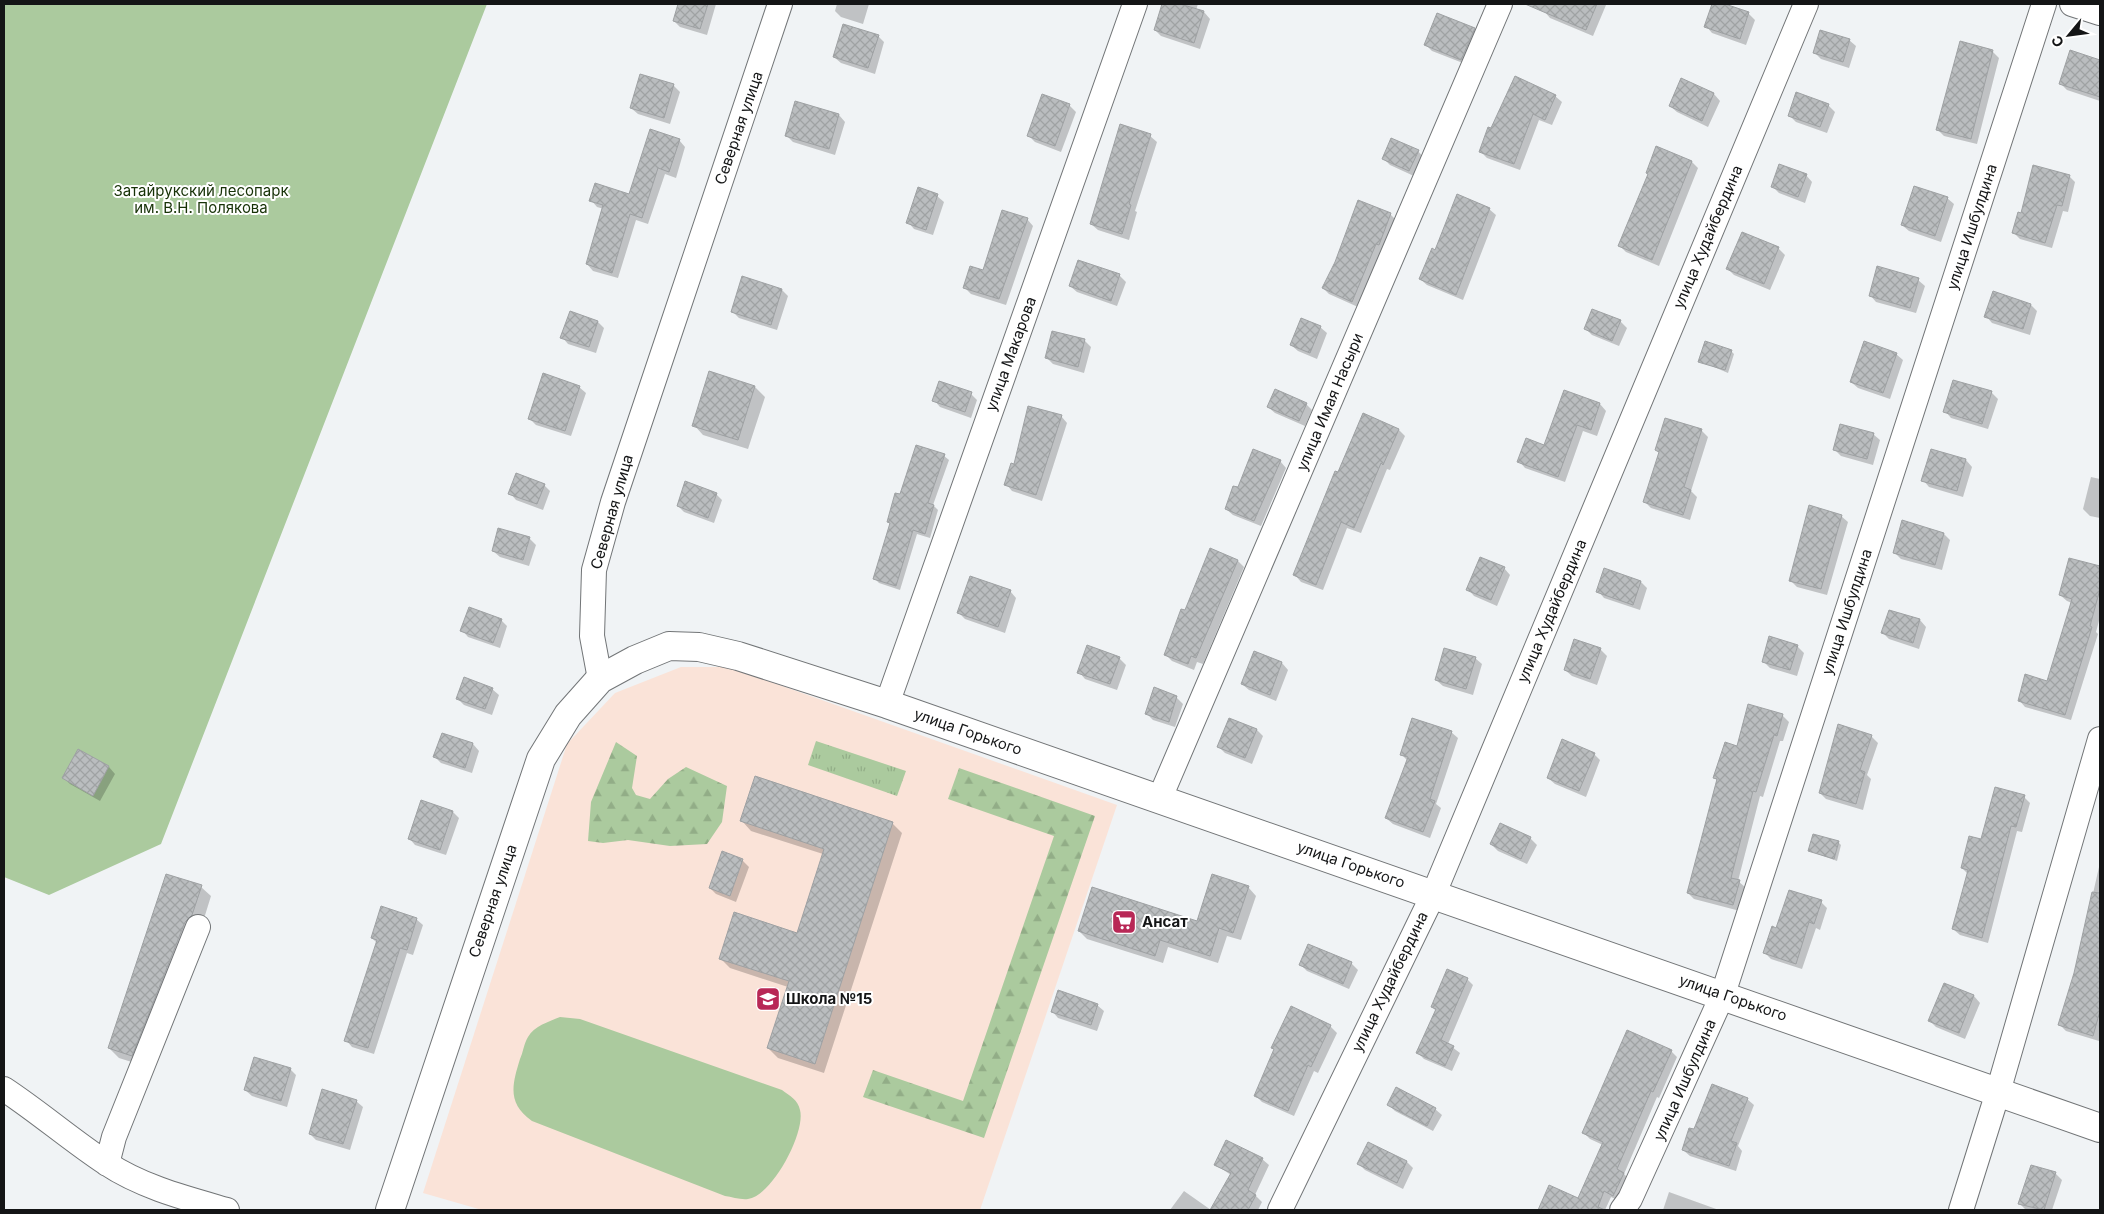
<svg xmlns="http://www.w3.org/2000/svg" width="2104" height="1214" viewBox="0 0 2104 1214" font-family="Inter,sans-serif">
	<defs>
		<pattern id="grass-tufts" width="24" height="20" patternUnits="userSpaceOnUse" patternTransform="scale(1.25)"><rect width="24" height="20" fill="#abca9e"/><path d="M3 7l-1-3M5 7V3M7 7l1-3M15 17l-1-3M17 17v-4M19 17l1-3" fill="none" stroke="#92ad87"/></pattern>
		<pattern id="forest-firs" width="22" height="20" patternUnits="userSpaceOnUse" patternTransform="scale(1.25)"><rect width="22" height="20" fill="#abca9e"/><path d="M5 1l3.5 6h-7zM16 11l3.5 6h-7z" fill="#92ad87"/></pattern>
		<pattern id="building-cross-hatch" width="8" height="8" patternUnits="userSpaceOnUse" patternTransform="scale(1.25)"><rect width="8" height="8" fill="#babdbf"/><path d="M0 0l8 8M0 8l8-8" fill="none" stroke="#9fa2a3"/></pattern>
	</defs>
	<rect width="100%" height="100%" fill="#f0f3f5"/>
	<path fill="#fae3d8" d="M681 667H729L1117 805 980 1210H482L423 1193 567 744 615 693Z"/>
	<path fill="url(#grass-tufts)" d="M816 741 906 771 897 796 808 765Z"/>
	<path fill="url(#forest-firs)" d="M616 742 637 756 632 788 636 795 650 799 668 779 686 767 727 786 722 822 707 844 670 846 628 840 603 843 588 841 591 802Z
		M959 768 1095 816 984 1138 863 1097 873 1070 963 1101 1054 836 948 799Z"/>
	<path fill="#abca9e" d="M4 4H487L161 844 49 895 4 877Z
		M560 1017 580 1019 782 1090C790 1096 798 1100 800 1110 806 1132 772 1196 748 1199 741 1200 732 1197 725 1196L532 1121C507 1103 512 1085 520 1059 523 1053 524 1043 528 1037 534 1026 548 1022 560 1017Z"/>
	<path fill="#0003" d="M679 4H716L707 35 680 27 674 21Z
		M837 4H869L863 24 841 17 835 11Z
		M1163 4H1198L1196 10 1204 12 1210 19 1200 49 1161 36 1155 30Z
		M1547 4H1605L1606 5 1593 36 1550 18 1544 11Z
		M1713 4H1721L1748 13 1755 20 1746 45 1712 33 1706 26Z
		M1474 29 1480 36 1468 65 1432 51 1426 45Z
		M878 36 884 42 875 74 841 63 834 57Z
		M1849 40 1856 46 1849 68 1821 59 1815 53Z
		M1992 51 1999 58 1977 144 1944 136 1937 129Z
		M2071 52 2100 61V101L2067 90 2061 84Z
		M641 76 674 86 680 92 670 124 638 114 631 108Z
		M1682 80 1714 94 1720 101 1708 127 1677 112 1670 106Z
		M1555 96 1562 102 1552 125 1539 120 1520 170 1487 158 1480 151 1491 130Z
		M1069 105 1076 112 1061 152 1035 142 1029 136Z
		M1828 105 1835 112 1827 133 1796 122 1789 115Z
		M839 115 845 122 835 155 793 142 787 136Z
		M1150 136 1157 142 1135 211 1137 212 1129 240 1098 230 1091 224Z
		M679 140 685 147 676 178 665 174 648 224 636 220 618 278 593 271 587 264 604 209 597 207 591 200 629 196Z
		M1418 151 1424 158 1416 177 1390 165 1383 158Z
		M1692 162 1698 168 1659 266 1626 252 1619 245 1649 175 1647 173Z
		M1806 175 1812 182 1805 203 1779 193 1773 187Z
		M2069 176 2075 182 2068 212 2063 211 2052 248 2020 239 2014 233Z
		M937 196 944 202 933 235 914 229 908 222Z
		M1947 198 1954 204 1941 242 1909 231 1902 225Z
		M1489 209 1496 215 1463 300 1427 285 1420 279 1436 252Z
		M1390 214 1397 221 1358 307 1329 294 1323 288Z
		M1027 219 1033 226 1006 305 971 294 965 288 984 272Z
		M1778 248 1785 255 1770 290 1734 275 1728 269Z
		M1119 275 1126 282 1117 306 1077 292 1070 286Z
		M743 277 782 290 788 296 777 330 739 318 732 311Z
		M1918 280 1925 286 1916 313 1876 302 1870 295Z
		M2031 305 2037 311 2030 335 1992 323 1986 316Z
		M1620 321 1627 328 1619 346 1592 335 1586 329Z
		M598 322 604 328 596 353 568 344 562 337Z
		M1320 327 1327 333 1317 359 1298 351 1291 345Z
		M1053 332 1085 341 1091 347 1084 373 1053 364 1047 358Z
		M1731 351 1734 354 1728 373 1700 361Z
		M1896 354 1903 360 1890 399 1858 388 1851 382Z
		M579 387 586 393 571 436 536 425 529 418Z
		M755 387 765 397 748 449 703 435 694 425Z
		M1565 392 1600 404 1606 411 1597 436 1583 431 1565 482 1525 468 1519 461 1545 447Z
		M1991 392 1998 399 1988 429 1951 418 1945 411Z
		M971 394 977 400 971 418 940 407 934 400Z
		M1306 404 1312 410 1305 426 1275 413 1268 407Z
		M1061 416 1067 423 1042 501 1012 491 1006 484 1015 466Z
		M1666 419 1702 431 1708 437 1691 491 1697 497 1690 520 1651 508 1644 501 1660 453 1656 450Z
		M1399 430 1405 436 1390 470 1387 469 1361 533 1347 528 1323 590 1301 582 1295 575 1338 473Z
		M1873 434 1880 440 1873 465 1841 456 1835 450Z
		M1931 450 1966 460 1972 467 1963 497 1929 487 1923 480Z
		M944 456 949 460 933 505 938 510 930 538 917 534 900 590 879 583 875 579 891 525 888 522 901 496Z
		M1280 461 1286 468 1261 526 1233 515 1226 509 1238 489Z
		M2091 477 2100 479V518L2090 516 2083 509Z
		M544 485 550 491 543 510 516 500 510 493Z
		M716 494 722 500 714 523 684 512 678 506Z
		M1841 516 1848 522 1827 595 1797 587 1790 580Z
		M1944 534 1950 540 1942 570 1901 559 1894 552Z
		M529 538 536 545 529 566 500 557 493 551Z
		M1211 550 1238 561 1244 567 1203 664 1197 662 1194 670 1172 661 1166 655Z
		M2070 559 2100 568V617L2096 632 2098 634 2071 720 2025 707 2019 700 2048 682 2072 603 2067 601 2060 595Z
		M1504 568 1510 575 1497 606 1474 596 1468 589Z
		M1641 582 1647 588 1640 610 1604 598 1598 591Z
		M1010 591 1016 598 1005 633 965 619 959 613Z
		M1890 611 1920 620 1926 627 1919 649 1889 639 1883 633Z
		M501 620 507 626 500 648 468 637 462 630Z
		M1797 646 1804 653 1797 676 1770 668 1763 661Z
		M1600 649 1607 656 1597 685 1572 676 1565 670Z
		M1254 652 1282 663 1288 670 1276 701 1249 690 1242 684Z
		M1119 658 1126 665 1117 690 1085 679 1079 672Z
		M1475 658 1482 664 1473 695 1443 686 1436 680Z
		M492 689 499 695 492 715 464 705 457 698Z
		M1176 697 1183 704 1175 727 1153 720 1146 713Z
		M1782 715 1789 722 1783 741H1780L1763 797 1760 796 1738 881 1746 888 1740 911 1694 899 1688 893 1717 781 1715 778 1738 747Z
		M1230 719 1257 730 1263 736 1252 764 1225 753 1219 747Z
		M1451 732 1458 738 1436 804 1441 808 1430 838 1393 824 1386 818 1408 761 1402 755Z
		M442 734 473 744 479 751 472 773 441 763 435 757Z
		M1871 736 1878 743 1867 775 1871 779 1863 810 1826 799 1820 793Z
		M78 750 109 767 115 774 100 801 70 784 64 778Z
		M1594 754 1600 760 1586 797 1555 784 1548 778Z
		M2024 797 2030 803 2022 832 2017 831 1988 943 1960 935 1953 929 1968 874 1962 868 1982 840Z
		M453 812 459 818 446 855 415 845 409 838Z
		M742 821 892 823 902 833 824 1073 778 1058 768 1048 788 987 730 968 720 958 797 934 823 854 751 831Z
		M1530 838 1537 845 1527 864 1498 851 1491 844Z
		M1838 842 1841 845 1837 861 1810 851Z
		M723 853 743 861 749 867 736 902 716 894 710 888Z
		M2099 867H2100L2099 1041 2066 1031 2060 1025 2075 973Z
		M201 887 211 896 202 925 141 1065 119 1058 109 1048Z
		M1248 887 1256 896 1241 940 1227 936 1218 963 1168 947 1163 963 1087 939 1079 931 1197 923Z
		M1821 902 1827 908 1820 930 1816 928 1802 969 1771 959 1764 952 1777 929Z
		M416 919 423 925 413 955 407 953 374 1054 352 1047 346 1040 377 943 372 938Z
		M1351 963 1358 970 1349 989 1307 971 1301 965Z
		M1467 979 1473 985 1448 1044 1460 1053 1452 1071 1424 1059 1417 1052 1436 1011 1432 1007Z
		M1945 985 1974 996 1980 1003 1965 1039 1936 1027 1930 1021Z
		M1097 1005 1104 1011 1097 1031 1058 1018 1052 1011Z
		M1330 1026 1337 1033 1318 1073 1314 1071 1294 1116 1262 1102 1256 1096Z
		M1671 1051 1677 1057 1659 1098 1657 1097 1624 1174 1630 1180 1620 1201 1611 1197 1605 1210H1540L1550 1187 1578 1200 1603 1145 1590 1139 1584 1133Z
		M290 1069 296 1075 287 1107 252 1096 245 1090Z
		M1747 1099 1754 1105 1738 1146 1742 1151 1736 1171 1690 1156 1683 1150 1695 1131Z
		M356 1101 363 1107 350 1150 316 1140 310 1134Z
		M1389 1105 1435 1109 1442 1115 1433 1131 1395 1111Z
		M1262 1159 1269 1165 1255 1195 1262 1202 1258 1210H1240L1226 1203 1231 1175 1216 1165Z
		M1407 1162 1413 1168 1403 1189 1365 1170 1359 1164Z
		M2056 1174 2062 1180 2052 1210H2026L2020 1204Z
		M1184 1191 1211 1210H1170Z
		M1669 1192 1719 1210H1720H1663Z"/>
	<path fill="url(#building-cross-hatch)" stroke="#9ea1a3" d="M678 4H708L700 29 673 21Z
		M1162 4H1180L1204 11 1194 43 1154 30Z
		M1525 4H1597L1586 30Z
		M1712 4H1725L1749 12 1740 39 1704 27Z
		M1437 13 1475 28 1461 60 1424 45Z
		M843 24 879 35 868 68 833 57Z
		M1820 30 1850 39 1843 62 1813 53Z
		M1960 41 1993 50 1971 139 1936 130Z
		M2070 50 2100 60V97L2059 84Z
		M640 74 674 84 664 118 630 108Z
		M1515 76 1556 95 1545 120 1533 114 1514 164 1479 152 1488 127 1491 128Z
		M1681 78 1714 93 1702 121 1669 106Z
		M1796 92 1829 104 1820 127 1788 116Z
		M1042 94 1070 104 1055 146 1027 136Z
		M795 101 839 114 829 149 785 136Z
		M1120 124 1151 134 1129 204 1131 205 1122 234 1090 224Z
		M650 129 680 139 669 172 658 168 642 218 630 214 612 273 586 264 603 205 589 201 595 183 629 194Z
		M1391 138 1419 150 1409 171 1382 159Z
		M1656 146 1692 161 1652 260 1618 246 1648 174 1646 173Z
		M1779 164 1807 174 1798 197 1771 187Z
		M2033 165 2070 175 2062 206 2057 205 2045 243 2012 233 2018 212 2021 213Z
		M1914 186 1948 197 1935 236 1901 225Z
		M918 187 938 194 926 230 906 223Z
		M1457 194 1490 208 1456 295 1419 279 1432 248 1435 250Z
		M1358 200 1391 213 1379 245 1376 244 1352 302 1322 288 1335 262Z
		M1002 210 1028 218 999 299 963 288 970 266 983 270Z
		M1742 232 1779 247 1764 284 1726 269Z
		M1078 260 1120 274 1111 301 1069 286Z
		M1877 266 1919 278 1910 308 1869 296Z
		M742 276 782 289 771 325 731 312Z
		M1993 291 2031 304 2023 329 1984 317Z
		M1592 309 1621 320 1612 341 1584 329Z
		M570 311 598 321 589 347 560 338Z
		M1301 318 1321 326 1310 353 1290 345Z
		M1052 331 1085 339 1078 367 1045 358Z
		M1705 341 1732 350 1725 370 1698 362Z
		M1864 341 1897 353 1883 393 1850 382Z
		M709 371 755 386 738 440 692 426Z
		M543 373 580 386 565 431 528 419Z
		M1953 380 1992 391 1982 424 1943 412Z
		M939 381 972 392 965 412 932 401Z
		M1275 389 1307 403 1299 421 1267 407Z
		M1564 390 1600 403 1591 430 1577 425 1558 477 1517 462 1526 438 1544 445Z
		M1028 406 1062 415 1036 495 1004 485 1011 463 1014 464Z
		M1363 413 1399 429 1383 465 1381 463 1354 528 1341 522 1316 585 1293 575 1335 471 1338 472Z
		M1665 418 1702 429 1684 487 1691 490 1683 515 1643 502 1659 452 1655 450Z
		M1840 424 1874 433 1867 459 1833 450Z
		M916 445 945 454 928 503 934 505 925 534 913 530 896 586 873 579 890 523 887 522 895 493 900 494Z
		M1253 449 1281 460 1254 521 1225 509 1233 486 1238 487Z
		M1931 449 1966 459 1957 491 1921 481Z
		M516 473 545 484 537 504 508 494Z
		M685 481 717 493 708 518 677 506Z
		M1809 505 1842 515 1821 589 1789 581Z
		M1902 520 1944 533 1935 565 1893 553Z
		M498 528 530 537 523 560 492 551Z
		M1210 548 1238 560 1196 658 1191 656 1188 664 1164 655 1181 609 1185 610Z
		M1480 557 1505 567 1491 600 1466 590Z
		M2069 558 2100 566V589L2090 626 2092 627 2065 715 2018 701 2025 674 2047 681 2072 599 2059 595Z
		M1604 568 1641 581 1633 605 1596 592Z
		M970 576 1011 590 998 627 957 613Z
		M469 607 502 619 493 643 460 631Z
		M1889 610 1920 619 1913 643 1881 633Z
		M1769 636 1798 645 1790 670 1762 662Z
		M1574 639 1601 648 1590 679 1564 670Z
		M1087 645 1120 657 1110 684 1077 673Z
		M1444 648 1476 657 1466 689 1435 680Z
		M1254 651 1282 662 1270 695 1241 684Z
		M464 677 493 688 485 709 456 699Z
		M1154 687 1177 696 1169 722 1145 714Z
		M1748 704 1783 714 1777 736 1774 735 1756 792 1753 791 1731 878 1740 880 1733 905 1687 893 1717 779 1713 778 1725 742 1737 746Z
		M1229 718 1257 729 1245 758 1217 747Z
		M1412 718 1452 731 1430 799 1435 801 1423 832 1385 818 1408 757 1400 755Z
		M1838 724 1872 735 1860 770 1865 772 1856 804 1819 793Z
		M442 733 473 743 465 768 433 757Z
		M1562 739 1595 753 1579 791 1547 778Z
		M78 749 109 766 93 796 62 778Z
		M755 776 893 822 815 1064 767 1048 789 981 719 959 734 912 797 933 824 849 740 821Z
		M1995 787 2025 795 2016 827 2011 826 1982 938 1952 929 1968 870 1961 868 1969 836 1981 839Z
		M421 800 453 811 440 850 408 839Z
		M1500 823 1531 837 1521 859 1490 844Z
		M1813 834 1839 841 1834 859 1808 851Z
		M722 851 743 859 730 896 709 888Z
		M166 874 202 885 192 915 185 922 132 1056 108 1048Z
		M1212 874 1249 886 1233 933 1219 928 1210 956 1160 940 1155 956 1078 931 1092 887 1197 921Z
		M1789 890 1822 900 1814 924 1809 922 1796 964 1763 953 1772 926 1776 928Z
		M2092 892 2100 893V1011L2093 1036 2058 1025 2074 973Z
		M381 906 417 918 407 950 400 948 368 1048 344 1041 377 940 371 938Z
		M1308 944 1352 962 1343 984 1299 965Z
		M1447 969 1468 978 1441 1040 1454 1046 1445 1066 1416 1053 1436 1009 1431 1007Z
		M1944 983 1974 995 1959 1033 1928 1021Z
		M1058 990 1098 1004 1091 1025 1051 1012Z
		M1291 1006 1331 1025 1311 1067 1308 1065 1288 1111 1254 1096 1274 1049 1271 1048Z
		M1627 1030 1672 1050 1653 1092 1651 1091 1617 1169 1624 1173 1613 1196 1604 1191 1598 1207 1605 1210H1538L1549 1185 1578 1198 1603 1142 1582 1133Z
		M254 1057 291 1068 281 1101 244 1090Z
		M1712 1084 1748 1098 1731 1141 1737 1143 1729 1166 1682 1150 1689 1128 1694 1129Z
		M1396 1087 1436 1108 1427 1126 1387 1105Z
		M322 1089 357 1100 343 1144 309 1134Z
		M1226 1140 1263 1158 1248 1190 1256 1195 1248 1210H1210L1231 1173 1214 1165Z
		M1368 1142 1407 1161 1397 1183 1357 1164Z
		M2031 1165 2056 1172 2044 1210 2018 1204Z"/>
	<g fill="none" stroke-linecap="round" stroke-linejoin="round">
		<defs>
			<path id="minor" d="M2072 4 2100 13
				M600 679 592 636 594 570 613 502 780 4
				M887 704 1135 4
				M1159 800 1500 4
				M4 1089C39 1112 71 1140 106 1163 142 1187 185 1198 227 1210
				M107 1164 114 1137 198 927
				M1280 1210 1434 893 1806 4
				M1622 1210 1630 1199 1723 994 2044 4
				M1961 1210 1998 1092 2100 739"/>
			<path id="major" d="M390 1210 541 759 568 715 600 679 635 660 669 646 699 647 738 656 887 704 2100 1128"/>
		</defs>
		<use href="#minor" stroke="#727577" stroke-width="26"/>
		<use href="#major" stroke="#727577" stroke-width="30"/>
		<use href="#minor" stroke="#fff" stroke-width="24"/>
		<use href="#major" stroke="#fff" stroke-width="28"/>
	</g>
	<defs>
		<symbol id="supermarket-square" viewBox="-11 -11 22 22"><rect x="-9" y="-9" width="18" height="18" rx="4" fill="#b82856" stroke="#fff"/><path d="M-6-5.5h2.5l.6 2H6L4.5 2H-2.5L-4.4-4H-6ZM-1.5 3.2a1.3 1.3 0 1 0 .1 0ZM3 3.2a1.3 1.3 0 1 0 .1 0Z" fill="#fff"/></symbol>
		<symbol id="school-square" viewBox="-11 -11 22 22"><rect x="-9" y="-9" width="18" height="18" rx="4" fill="#b82856" stroke="#fff"/><path d="M0-5L7-2L0 1L-7-2ZM-4 1L0 2.5L4 1V4Q0 6-4 4Z" fill="#fff"/></symbol>
	</defs>
	<g fill-rule="evenodd">
		<use href="#supermarket-square" x="1110" y="908" width="28" height="28"/>
		<use href="#school-square" x="754" y="985" width="28" height="28"/>
	</g>
	<g text-anchor="middle" stroke-width="4" stroke-linejoin="round" paint-order="stroke">
		<g font-size="15" fill="#141516" stroke="#fff">
			<text transform="translate(739 128) rotate(-71)" y="5">Северная улица</text>
			<text transform="translate(1972 227) rotate(-72)" y="5">улица Ишбулдина</text>
			<text transform="translate(1708 237) rotate(-67)" y="5">улица Худайбердина</text>
			<text transform="translate(1011 354) rotate(-70)" y="5">улица Макарова</text>
			<text transform="translate(1330 402) rotate(-67)" y="5">улица Имая Насыри</text>
			<text transform="translate(612 512) rotate(-74)" y="5">Северная улица</text>
			<text transform="translate(1552 611) rotate(-67)" y="5">улица Худайбердина</text>
			<text transform="translate(1847 612) rotate(-72)" y="5">улица Ишбулдина</text>
			<text transform="translate(968 732) rotate(19)" y="5">улица Горького</text>
			<text transform="translate(1351 865) rotate(19)" y="5">улица Горького</text>
			<text transform="translate(493 901) rotate(-71)" y="5">Северная улица</text>
			<text transform="translate(1390 982) rotate(-64)" y="5">улица Худайбердина</text>
			<text transform="translate(1733 998) rotate(19)" y="5">улица Горького</text>
			<text transform="translate(1685 1080) rotate(-66)" y="5">улица Ишбулдина</text>
		</g>
		<g font-size="15" fill="#173207" stroke="#fff">
			<text x="201" y="196">Затайрукский лесопарк<tspan x="201" dy="17">им. В.Н. Полякова</tspan></text>
		</g>
		<g font-size="15" font-weight="bold" fill="#141516" stroke="#fff" text-anchor="start">
			<text x="1142" y="927">Ансат</text>
			<text x="786" y="1004">Школа №15</text>
		</g>
	</g>
	<rect width="2104" height="1214" fill="none" stroke="#141516" stroke-width="10"/>
	<g transform="translate(2069 35) rotate(241)" stroke="#ffffff" stroke-width="4" paint-order="stroke">
	<path d="M0-4L9 19L0 12L-9 19Z" fill="#141516"/>
	<text y="-8" font-size="14" font-weight="bold" text-anchor="middle" fill="#141516">С</text>
	</g>
</svg>
